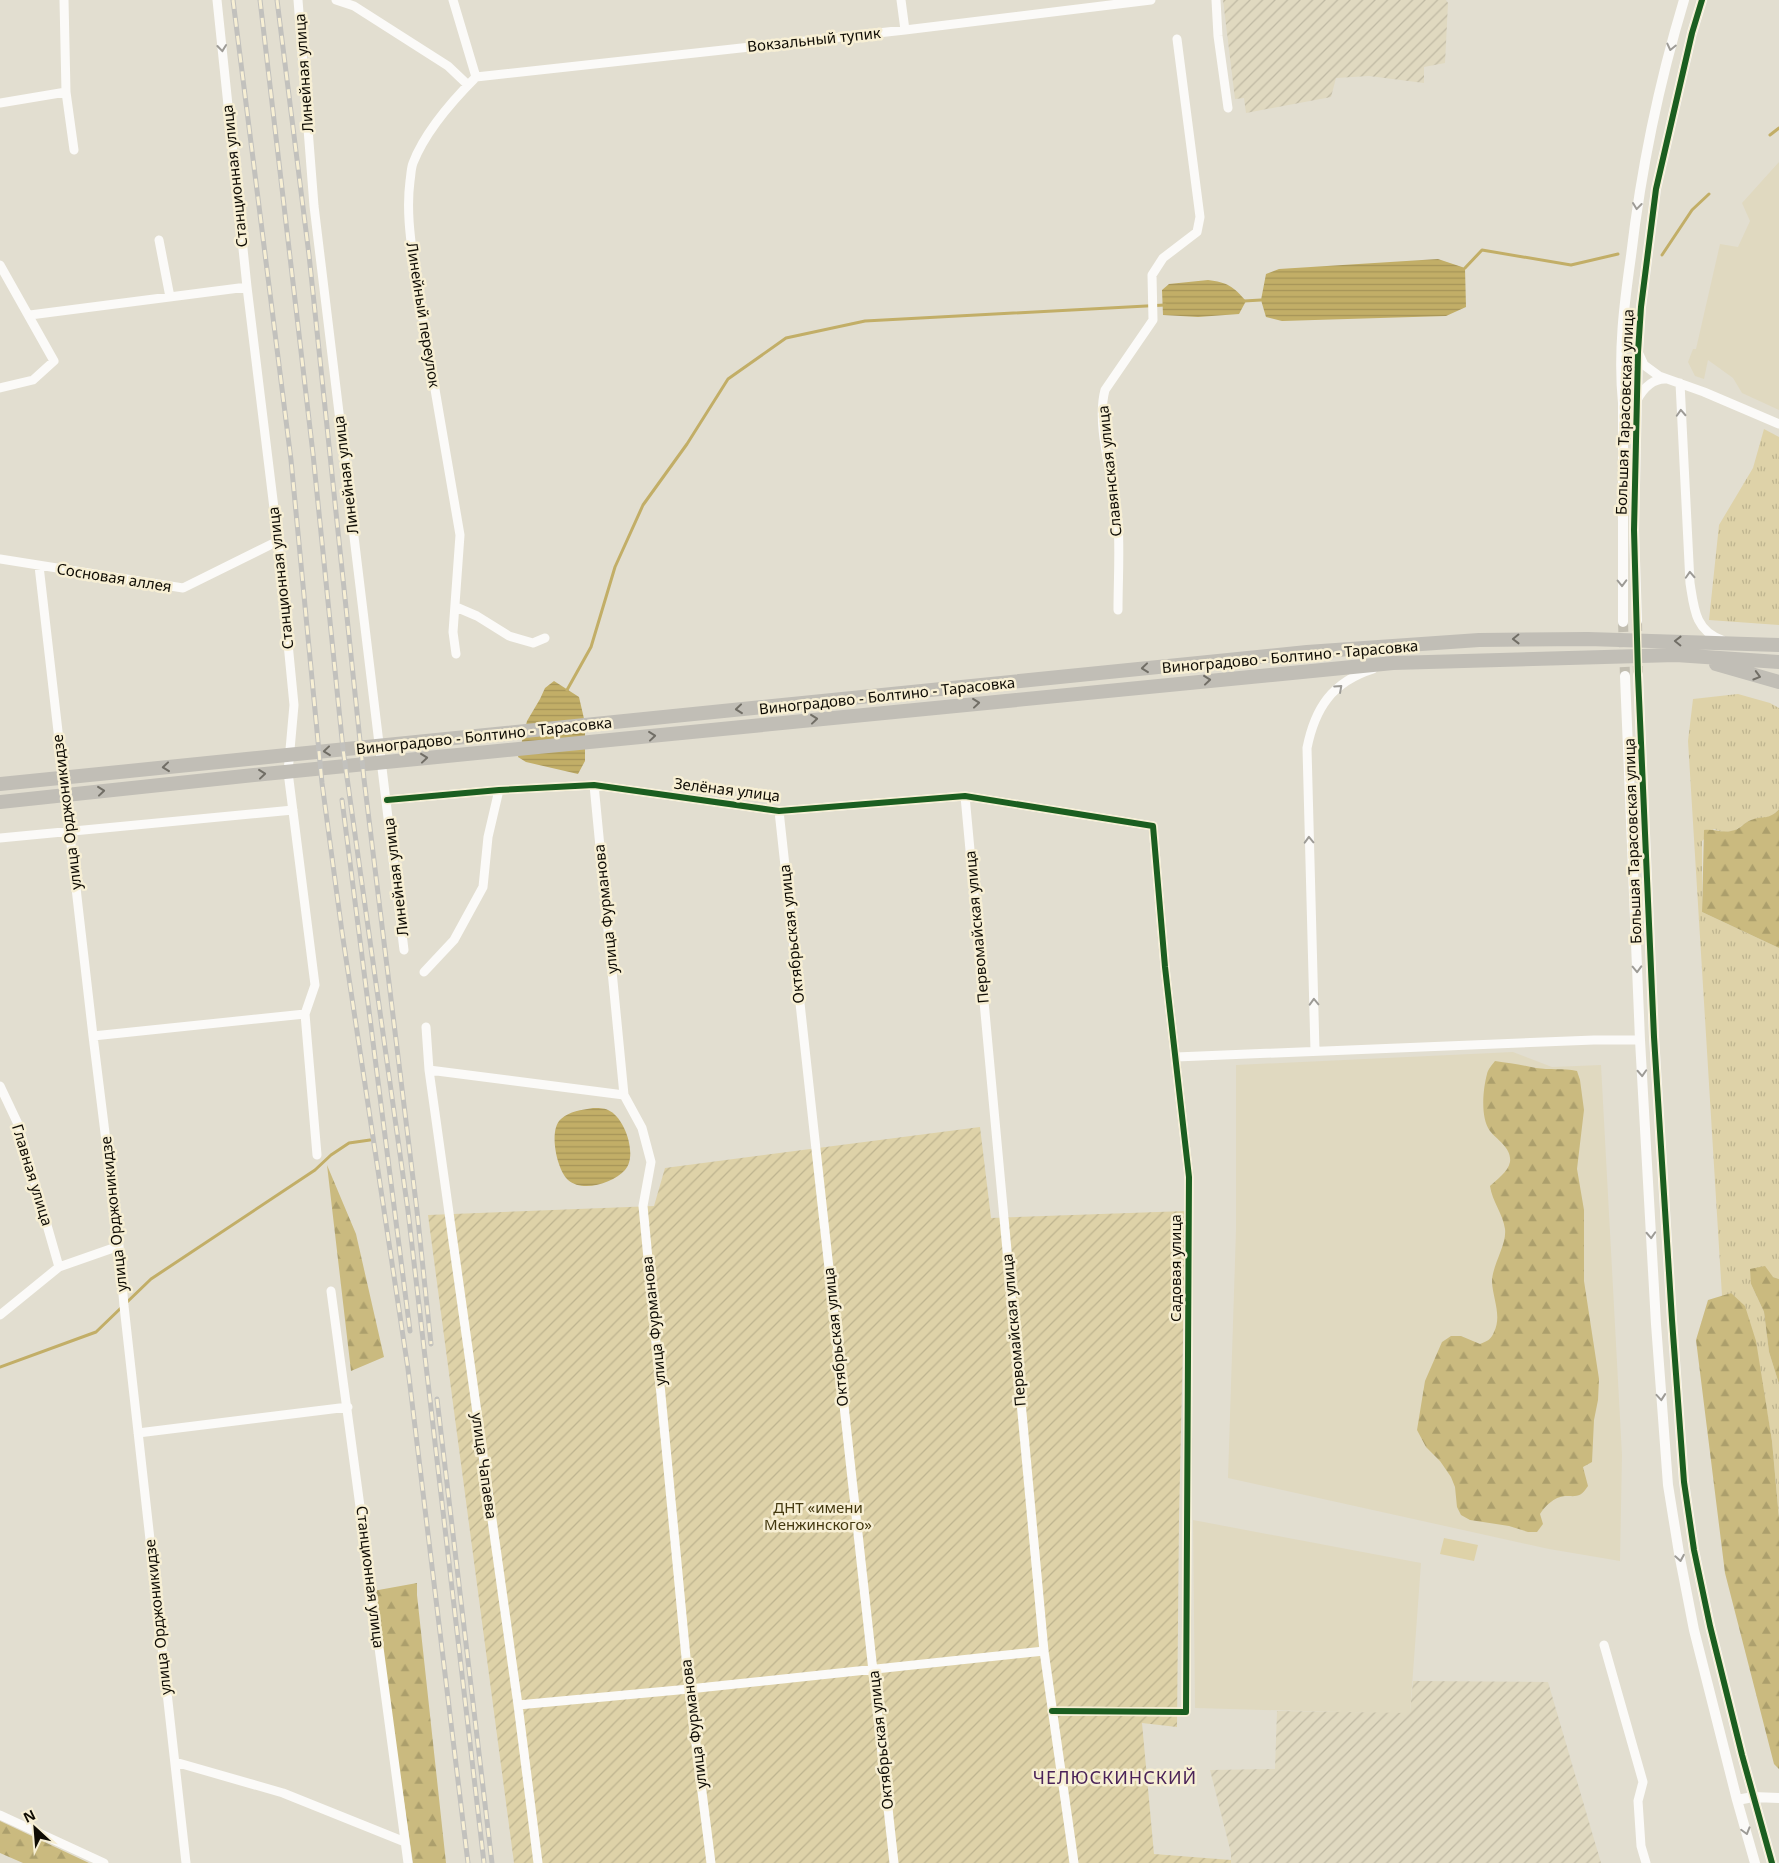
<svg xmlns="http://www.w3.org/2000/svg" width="1779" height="1863" viewBox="0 0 1779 1863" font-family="'Noto Sans',sans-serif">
	<defs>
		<pattern id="industrial-furrows" width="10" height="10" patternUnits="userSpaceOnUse" patternTransform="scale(1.25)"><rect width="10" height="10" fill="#e0d9c0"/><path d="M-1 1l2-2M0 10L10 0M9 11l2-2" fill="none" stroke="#bfb9a3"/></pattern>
		<pattern id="grass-tufts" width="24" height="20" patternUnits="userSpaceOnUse" patternTransform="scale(1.25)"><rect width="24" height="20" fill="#ded2a8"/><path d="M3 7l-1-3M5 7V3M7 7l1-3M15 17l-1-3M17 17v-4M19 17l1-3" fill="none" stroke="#bdb38f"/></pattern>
		<pattern id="forest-firs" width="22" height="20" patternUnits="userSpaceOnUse" patternTransform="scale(1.25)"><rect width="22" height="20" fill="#caba7f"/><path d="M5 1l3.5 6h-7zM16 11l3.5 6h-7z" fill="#ac9f6c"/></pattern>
		<pattern id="garden-furrows" width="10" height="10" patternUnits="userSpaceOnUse" patternTransform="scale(1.25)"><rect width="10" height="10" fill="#ded2a8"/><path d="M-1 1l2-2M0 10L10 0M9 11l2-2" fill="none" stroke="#bdb38f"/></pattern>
		<pattern id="water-rules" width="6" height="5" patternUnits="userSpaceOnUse" patternTransform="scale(1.25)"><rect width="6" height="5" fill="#c2ae67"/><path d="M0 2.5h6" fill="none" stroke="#a69458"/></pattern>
	</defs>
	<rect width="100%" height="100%" fill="#e2ded0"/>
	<path fill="#e0d9c0" d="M1779 162V410L1742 393 1733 378 1708 360 1704 379 1695 376 1688 362 1693 349H1696L1720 244 1738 247 1750 221 1742 203Z
		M1513 1052 1552 1067 1601 1065 1622 1455 1620 1561 1549 1549 1228 1478 1236 1230V1065Z
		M1193 1520 1421 1563 1410 1714 1195 1708Z"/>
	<path fill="url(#industrial-furrows)" d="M1223 0H1446L1448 3 1445 63 1424 67V83L1369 76 1336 78 1331 97 1246 113 1244 98 1235 99Z
		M1413 1681 1548 1682 1601 1863H1231V1853L1210 1770 1275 1769 1277 1711 1410 1713Z"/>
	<path fill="url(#grass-tufts)" d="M1764 429 1779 437V625L1709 620 1719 525 1753 468Z
		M1738 694 1770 703 1779 708V809L1769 818 1750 820 1734 831 1724 832 1714 829 1702 841V912L1779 948V1279L1773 1277 1751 1284 1764 1312 1769 1352 1779 1384V1518L1772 1441 1755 1341 1731 1293 1722 1296 1688 741 1693 699Z"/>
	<path fill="url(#forest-firs)" d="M1779 809V948L1702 912 1704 830C1715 829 1721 833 1731 831 1740 830 1744 822 1751 820 1764 815 1768 821 1779 809Z
		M1495 1061C1509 1063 1522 1065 1536 1068 1549 1070 1563 1068 1577 1071L1580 1080 1584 1110 1577 1169 1584 1210V1281L1599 1379 1598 1400 1594 1420 1592 1462 1583 1467 1588 1486C1580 1498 1577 1496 1565 1496 1554 1497 1545 1506 1540 1514L1543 1524 1537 1532H1528L1509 1526 1470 1520 1461 1515 1457 1507 1455 1487 1451 1477 1440 1461 1426 1447 1417 1430 1425 1381 1442 1342 1451 1336H1461L1480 1344C1487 1341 1491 1340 1494 1332 1502 1316 1493 1299 1492 1282 1492 1265 1507 1245 1505 1229 1503 1214 1492 1201 1490 1186 1496 1180 1508 1172 1510 1162 1512 1148 1497 1140 1490 1131 1480 1117 1483 1089 1487 1074 1488 1069 1492 1065 1495 1061Z
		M327 1165 356 1234 384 1357 351 1371Z
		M1765 1266 1773 1277 1779 1279V1384L1769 1352 1764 1312 1751 1284 1750 1269Z
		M1731 1293 1745 1306 1756 1341 1772 1441 1779 1518V1769L1774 1764 1725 1573 1696 1340 1708 1300Z
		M417 1583V1595L446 1863H413L373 1591Z
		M0 1821 89 1863H23L0 1853Z"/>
	<path fill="url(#garden-furrows)" d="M980 1127 991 1218 1186 1211 1179 1517 1177 1727 1142 1723 1154 1854 1231 1860V1863H514L428 1215 654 1206 665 1168Z"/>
	<path fill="#ded2a8" d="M1444 1538 1478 1545 1474 1561 1440 1554Z"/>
	<path fill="url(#water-rules)" d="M1438 259 1465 268 1466 307 1446 316 1282 321 1266 317 1261 300 1266 274 1279 269Z
		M1208 280C1227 282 1234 287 1246 301L1239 314 1198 317 1163 315 1162 290 1169 284Z
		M554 681 579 697 585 723V761L578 774 526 762 518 757 527 721 540 699 545 688Z
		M593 1108C597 1108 604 1108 608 1110 625 1117 638 1156 625 1170 613 1183 583 1193 568 1180 557 1170 548 1130 561 1119 570 1111 581 1110 593 1108Z"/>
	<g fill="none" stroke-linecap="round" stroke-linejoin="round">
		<path stroke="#c2ae67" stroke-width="3" d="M1770 135 1779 128
			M1662 255 1692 210 1709 194
			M1465 268 1482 250 1571 265 1618 254
			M1244 301 1261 300
			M567 690 591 647 615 567 643 505 687 444 728 379 786 338 865 321 1165 305
			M0 1367 96 1332 151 1279 315 1170 331 1155 349 1143 370 1140"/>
		<path stroke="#c2beb1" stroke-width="10" stroke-dasharray="10 5" stroke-linecap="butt" d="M1637 621 1638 675
			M1623 622 1625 676"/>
		<path stroke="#fbfaf8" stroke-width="9" d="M64 0 66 92 74 150
			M217 0 247 287 278 541 294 705 288 772 315 985 305 1014 317 1155
			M298 0 314 206 404 950
			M336 0 354 6 448 66 468 85
			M453 0 476 77C453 100 425 132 413 163 411 168 411 175 410 181 406 212 411 242 415 273L460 535 453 632 456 654
			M901 0 905 30
			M1216 0 1218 36 1228 108
			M476 77 905 30 1151 0
			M0 103 66 92
			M159 240 170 297
			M0 265 54 361 33 380 0 388
			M30 315 247 287
			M1638 352 1644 365 1659 376 1704 392 1779 424
			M1680 383 1690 583C1694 608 1695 631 1722 640
			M1637 400C1643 389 1651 379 1665 379
			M0 559 183 588 278 541
			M39 566 93 1036 119 1246 124 1306 186 1863
			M456 607 477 616 509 636 533 643 545 638
			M1118 610C1118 581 1120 551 1118 522 1115 483 1095 427 1105 390L1153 320 1152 275 1163 258 1197 232 1200 217 1177 39
			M594 785 624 1095 642 1128 651 1162 643 1206 689 1689 711 1863
			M965 796 1044 1651 1074 1863
			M387 800 499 790 594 785 779 811 965 796 1153 826 1165 967 1189 1177 1186 1712 1052 1711
			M779 811 894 1863
			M0 838 293 810
			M424 972 454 940 483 887 488 837 499 790
			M426 1027 429 1070 518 1705 538 1863
			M93 1036 305 1014
			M1315 1051 1307 748C1315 708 1332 682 1373 669
			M1176 1057 1594 1040H1640
			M429 1070 624 1095
			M0 1086 18 1124 59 1267
			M331 1291 408 1863
			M0 1315 59 1267 119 1246
			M138 1433 348 1407
			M1604 1645 1643 1782 1638 1801 1641 1846 1646 1863
			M518 1705 689 1689 1044 1651
			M175 1762 283 1793 405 1842
			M0 1815 104 1863"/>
		<path stroke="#fbfaf8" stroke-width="10" d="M1637 621 1634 530 1638 352 1641 307 1656 189 1692 33 1702 0
			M1623 622V403C1618 353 1624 305 1631 256 1641 170 1659 83 1684 0
			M1638 675 1654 1037 1672 1320 1684 1482 1694 1550 1710 1626 1742 1755 1772 1863
			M1625 676 1640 1040 1656 1324 1668 1485 1679 1553 1694 1630 1737 1800 1755 1863
			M1737 1800 1753 1797 1779 1798"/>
		<path stroke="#c1beb6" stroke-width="14" d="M1716 664 1779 682
			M0 784 1307 652 1479 640 1588 639 1779 645
			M0 802 254 775 1393 663 1676 655 1779 662"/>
		<defs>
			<path id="rail" d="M233 0 291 460 322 783 342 932 408 1369 468 1863
				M260 0 313 454 343 749 408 1211 484 1863
				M277 0 309 255 364 779 417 1211 431 1344
				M342 800 410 1331
				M437 1399 492 1863"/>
		</defs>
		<use href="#rail" stroke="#c2c1bd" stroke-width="5"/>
		<use href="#rail" stroke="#f7efd4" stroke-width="3" stroke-dasharray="9" stroke-linecap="butt"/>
		<defs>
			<path id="cycleway" d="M1702 0 1692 33 1656 189 1641 307 1638 352 1634 530 1638 675 1654 1037 1672 1320 1684 1482 1694 1550 1710 1626 1742 1755 1772 1863
				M387 800 499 790 594 785 779 811 965 796 1153 826 1165 967 1189 1177 1186 1712 1052 1711"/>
		</defs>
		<use href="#cycleway" stroke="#f7efd4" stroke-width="9"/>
		<use href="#cycleway" stroke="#1b5e20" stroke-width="6"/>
	</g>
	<defs><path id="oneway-chevron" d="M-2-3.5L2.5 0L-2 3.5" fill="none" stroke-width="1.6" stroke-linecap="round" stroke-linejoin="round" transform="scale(1.25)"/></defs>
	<g stroke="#9d9b96">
		<use href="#oneway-chevron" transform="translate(1671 47) rotate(103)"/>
		<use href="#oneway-chevron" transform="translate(222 48) rotate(84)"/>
		<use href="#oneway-chevron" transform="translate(1637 206) rotate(97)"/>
		<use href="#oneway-chevron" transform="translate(1681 413) rotate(-93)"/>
		<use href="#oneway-chevron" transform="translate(1690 575) rotate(-93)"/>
		<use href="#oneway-chevron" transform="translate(1622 583) rotate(89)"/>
		<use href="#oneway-chevron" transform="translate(1339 688) rotate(-42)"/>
		<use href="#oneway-chevron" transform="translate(1309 840) rotate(-92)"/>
		<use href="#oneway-chevron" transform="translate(1637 969) rotate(88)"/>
		<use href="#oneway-chevron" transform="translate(1314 1002) rotate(-92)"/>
		<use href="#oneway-chevron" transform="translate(1642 1073) rotate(87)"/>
		<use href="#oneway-chevron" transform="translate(1651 1235) rotate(87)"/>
		<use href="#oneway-chevron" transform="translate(1661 1397) rotate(85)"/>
		<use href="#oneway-chevron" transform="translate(1680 1558) rotate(80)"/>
		<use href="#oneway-chevron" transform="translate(1746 1831) rotate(74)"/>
	</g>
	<g stroke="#716e66">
		<use href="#oneway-chevron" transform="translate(1516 639) rotate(179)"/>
		<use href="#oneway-chevron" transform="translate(1678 641) rotate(-179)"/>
		<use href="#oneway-chevron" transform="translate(1145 668) rotate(174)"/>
		<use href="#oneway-chevron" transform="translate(1757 676) rotate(16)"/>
		<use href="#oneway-chevron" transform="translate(1207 680) rotate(-6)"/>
		<use href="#oneway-chevron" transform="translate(976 703) rotate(-6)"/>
		<use href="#oneway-chevron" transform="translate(739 709) rotate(174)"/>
		<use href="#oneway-chevron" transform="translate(814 719) rotate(-6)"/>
		<use href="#oneway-chevron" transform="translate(652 736) rotate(-6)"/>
		<use href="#oneway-chevron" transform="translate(327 751) rotate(174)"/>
		<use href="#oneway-chevron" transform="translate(424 758) rotate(-6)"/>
		<use href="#oneway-chevron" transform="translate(166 767) rotate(174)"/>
		<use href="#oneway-chevron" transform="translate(262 774) rotate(-6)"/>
		<use href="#oneway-chevron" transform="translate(101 791) rotate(-6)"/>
	</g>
	<g text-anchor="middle" stroke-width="5" stroke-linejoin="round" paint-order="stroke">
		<g font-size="15" fill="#0f0c04" stroke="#f7efd4">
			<text transform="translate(814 40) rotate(-6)" y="5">Вокзальный тупик</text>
			<text transform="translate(304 73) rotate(-94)" y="5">Линейная улица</text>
			<text transform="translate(235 176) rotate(-96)" y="5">Станционная улица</text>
			<text transform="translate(423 315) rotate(81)" y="5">Линейный переулок</text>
			<text transform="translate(1625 412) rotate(-88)" y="5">Большая Тарасовская улица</text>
			<text transform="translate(1110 471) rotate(-96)" y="5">Славянская улица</text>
			<text transform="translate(346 475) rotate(-97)" y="5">Линейная улица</text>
			<text transform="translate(114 578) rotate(9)" y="5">Сосновая аллея</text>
			<text transform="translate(281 578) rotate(-96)" y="5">Станционная улица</text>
			<text transform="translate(1290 657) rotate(-5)" y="5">Виноградово - Болтино - Тарасовка</text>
			<text transform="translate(887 696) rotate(-6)" y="5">Виноградово - Болтино - Тарасовка</text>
			<text transform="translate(484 736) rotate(-6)" y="5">Виноградово - Болтино - Тарасовка</text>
			<text transform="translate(727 790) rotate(7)" y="5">Зелёная улица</text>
			<text transform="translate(67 812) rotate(-97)" y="5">улица Орджоникидзе</text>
			<text transform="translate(1633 841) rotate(-92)" y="5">Большая Тарасовская улица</text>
			<text transform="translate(396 877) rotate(-97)" y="5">Линейная улица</text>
			<text transform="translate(606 909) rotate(-96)" y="5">улица Фурманова</text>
			<text transform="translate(977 927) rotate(-95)" y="5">Первомайская улица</text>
			<text transform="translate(792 934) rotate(-96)" y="5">Октябрьская улица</text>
			<text transform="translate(32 1175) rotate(73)" y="5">Главная улица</text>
			<text transform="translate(114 1214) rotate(-96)" y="5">улица Орджоникидзе</text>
			<text transform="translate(1176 1268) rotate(-90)" y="5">Садовая улица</text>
			<text transform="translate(654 1321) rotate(-96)" y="5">улица Фурманова</text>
			<text transform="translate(1014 1330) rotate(-95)" y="5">Первомайская улица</text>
			<text transform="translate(836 1337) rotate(-96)" y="5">Октябрьская улица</text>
			<text transform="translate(484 1466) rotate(82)" y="5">улица Чапаева</text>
			<text transform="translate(370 1577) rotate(83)" y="5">Станционная улица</text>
			<text transform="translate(158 1617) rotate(-96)" y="5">улица Орджоникидзе</text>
			<text transform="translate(694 1724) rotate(-97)" y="5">улица Фурманова</text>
			<text transform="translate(881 1740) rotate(-96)" y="5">Октябрьская улица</text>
		</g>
		<g font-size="15" fill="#43380f" stroke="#f7efd4">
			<text x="818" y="1513">ДНТ «имени<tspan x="818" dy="17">Менжинского»</tspan></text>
		</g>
		<g font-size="18" letter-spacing="1" fill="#4a2258" stroke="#f7efd4">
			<text x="1115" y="1784">ЧЕЛЮСКИНСКИЙ</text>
		</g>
	</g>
	<g transform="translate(35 1828) rotate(334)" stroke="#f7efd4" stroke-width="4" paint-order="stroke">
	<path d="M0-4L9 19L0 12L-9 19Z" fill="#0f0c04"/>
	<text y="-8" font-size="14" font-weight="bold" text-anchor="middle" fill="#0f0c04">N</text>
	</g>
</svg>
